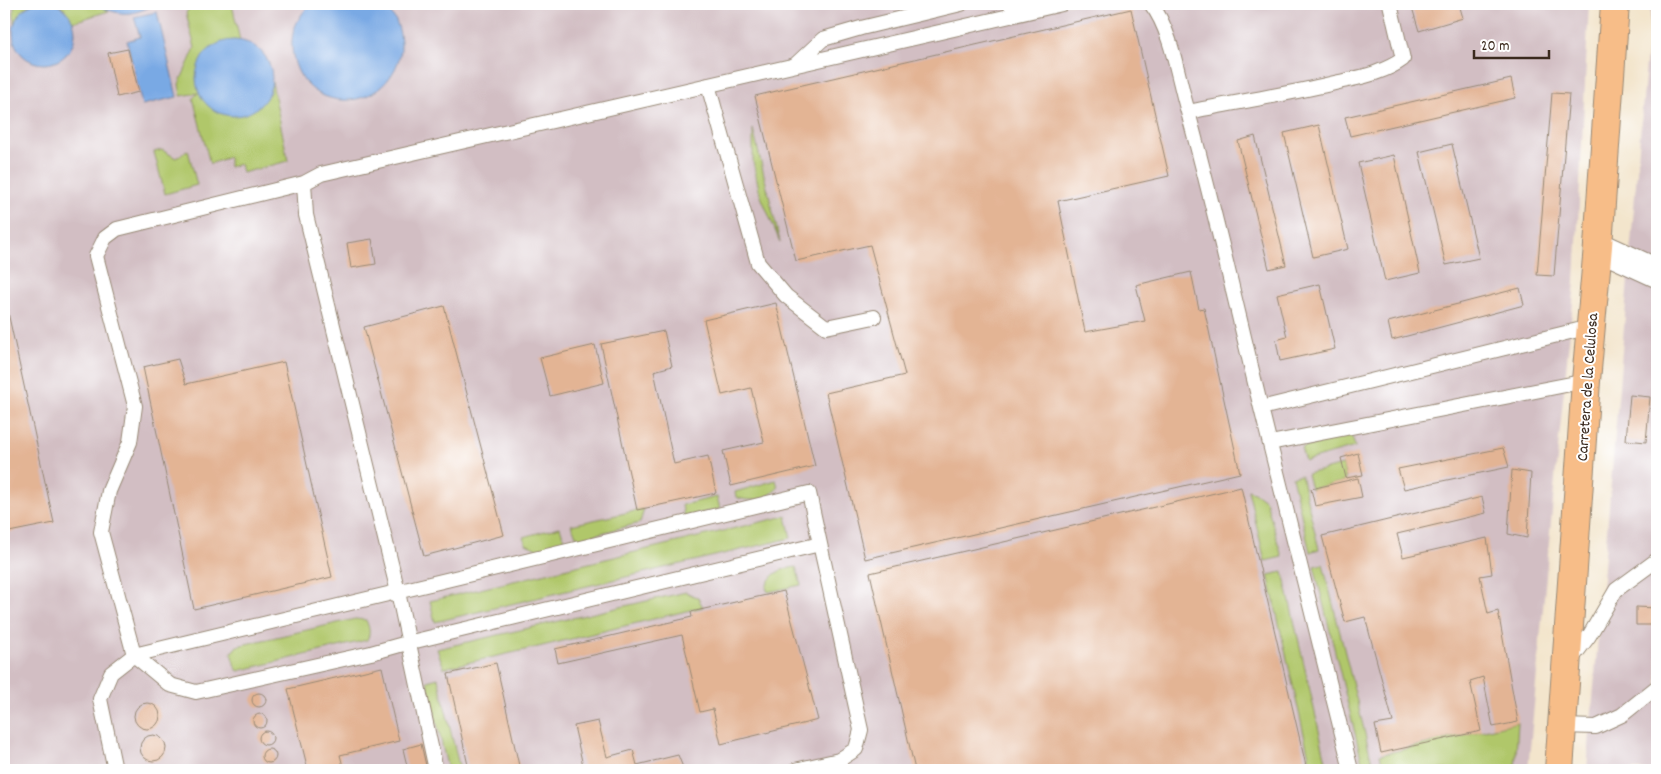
<svg xmlns="http://www.w3.org/2000/svg" width="1661" height="774" viewBox="0 0 1661 774" font-family="Dekko,sans-serif">
	<rect width="100%" height="100%" fill="#fff"/>
	<filter id="ink" filterUnits="userSpaceOnUse"><feTurbulence type="fractalNoise" baseFrequency=".02" numOctaves="2"/><feDisplacementMap in="SourceGraphic" scale="10" xChannelSelector="R" yChannelSelector="G"/><feConvolveMatrix kernelMatrix="1 2 1 2 8 2 1 2 1" color-interpolation-filters="sRGB"/></filter>
	<filter id="wash" filterUnits="userSpaceOnUse"><feTurbulence type="fractalNoise" baseFrequency=".0096" numOctaves="4" result="noise"/><feDisplacementMap in="SourceGraphic" scale="20" xChannelSelector="R" yChannelSelector="G"/><feGaussianBlur stdDeviation="1.12" result="paint"/><feColorMatrix in="noise" values="0 0 0 0 0 0 0 0 0 0 0 0 0 0 0 0 0 1.4 0 .05"/><feComposite in="paint" operator="in"/></filter>
	<g filter="url(#wash)">
		<rect width="100%" height="100%" fill="#f3e5cc"/>
		<path fill="#d2bec3" d="M4 4H1589L1575 282 1556 468 1528 770H4Z
			M1651 4H1657V770H1587Z"/>
		<path fill="#b0c76b" stroke="#767844" d="M14 4H31C22 9 18 15 14 24Z
			M57 4H95L109 11 73 22 64 8Z
			M192 4H232L240 41 234 40 269 94 272 82 288 161 242 173 240 164 229 167V157L210 164 193 98 198 93 181 96 179 84 195 48 186 13Z
			M753 129 780 242 760 194 753 161Z
			M162 150 176 158 188 150 197 185 165 194 154 152Z
			M1344 435 1352 436 1355 447 1305 461 1301 448Z
			M1343 465 1346 481 1311 489 1307 474Z
			M1301 475 1319 549 1310 552 1292 477Z
			M776 480 778 487C769 500 750 503 736 497L735 492Z
			M1248 490 1254 492 1266 501 1282 557 1265 561Z
			M717 497 720 509 684 517 682 505Z
			M644 509 640 523 578 539 571 525Z
			M786 516 791 538 435 622 430 601Z
			M560 527 565 543 539 550 526 544 523 537Z
			M1323 564 1374 770H1364L1314 566Z
			M796 567 801 585 768 592 766 588C770 573 781 569 796 567Z
			M1283 572 1328 770H1312L1268 575Z
			M686 592 698 598 703 607 538 647 444 668 437 649Z
			M355 619 366 620C369 627 371 633 367 640L238 671 235 667 231 653 237 646Z
			M438 678 460 770H448L427 681Z
			M1518 722 1515 770H1384L1380 755Z"/>
		<path fill="#79a9e4" stroke="#5a6a81" d="M13 33a31 31 0 1 1 62 0a31 31 0 1 1-62 0Z
			M95 4H155C132 17 118 16 95 4Z
			M311 4H382C386 9 392 14 395 19 401 31 403 47 399 59 381 116 303 113 293 55 289 35 296 18 311 4Z
			M157 12 177 97 142 105 127 41 140 37 134 17Z
			M196 78a38 38 0 1 1 76 0a38 38 0 1 1-76 0Z"/>
		<g id="blocks">
			<path fill="#e3b494" d="M1411 4H1459L1463 18 1419 31Z
				M1131 9 1169 176 1058 201 1085 332 1145 321 1136 285 1191 272 1199 309 1204 308 1240 473 865 559 826 393 905 375 870 245 796 261 755 96Z
				M128 49 139 92 117 97 108 53Z
				M1511 79 1515 98 1350 136 1345 117Z
				M1552 93 1569 94 1554 276 1537 275Z
				M1319 125 1348 249 1313 257 1284 133Z
				M1255 136 1286 265 1269 269 1238 141Z
				M1452 144 1479 258 1446 265 1419 152Z
				M1394 155 1420 273 1385 281 1358 163Z
				M372 239 376 264 351 268 347 243Z
				M1320 284 1335 349 1280 361 1276 340 1287 337 1277 294Z
				M1520 288 1524 305 1392 340 1388 322Z
				M4 294 54 523 4 533Z
				M776 303 815 466 731 486 723 451 764 442 751 388 722 395 704 320Z
				M444 306 504 535 424 556 364 327Z
				M664 331 672 366 654 371 674 464 708 456 716 493 637 510 601 344Z
				M595 345 604 383 550 396 540 358Z
				M178 359 186 384 284 362 332 577 194 609 143 367Z
				M1630 395 1650 397 1646 442 1626 440Z
				M1503 448 1509 467 1404 489 1398 469Z
				M1358 453 1363 475 1346 478 1341 458Z
				M1512 470 1531 473 1527 538 1508 534Z
				M1358 478 1362 497 1315 506 1311 489Z
				M1241 487 1307 770H915L870 573Z
				M1482 497 1486 513 1397 534 1403 557 1487 538 1492 574 1480 576 1488 614 1498 611 1518 722 1493 727 1483 677 1470 681 1481 731 1381 753 1375 725 1393 722 1365 617 1345 622 1322 536Z
				M784 591 818 720 721 744 713 709 700 712 682 635 558 663 555 649 692 617 691 612Z
				M1636 607 1657 608V625H1636Z
				M496 663 520 770H469L448 674Z
				M382 667 399 741 340 755 344 770H308L288 689Z
				M252 700a7 7 0 1 1 14 0a7 7 0 1 1-14 0Z
				M134 716a13 13 0 1 1 26 0a13 13 0 1 1-26 0Z
				M253 721a7 7 0 1 1 14 0a7 7 0 1 1-14 0Z
				M598 721 607 757 633 750 637 765 678 755 684 770H584L574 726Z
				M259 738a7 7 0 1 1 14 0a7 7 0 1 1-14 0Z
				M140 748a13 13 0 1 1 26 0a13 13 0 1 1-26 0Z
				M421 744 427 770H408L403 749Z
				M262 756a7 7 0 1 1 14 0a7 7 0 1 1-14 0Z
				M157 768H162L169 770H153Z"/>
		</g>
	</g>
	<g filter="url(#ink)">
		<use href="#blocks" fill-opacity="0" stroke="#978875" stroke-width="1"/>
		<g fill="none" stroke-linecap="round" stroke-linejoin="round">
			<defs>
				<path id="service" d="M1009 4 1029 11
					M1151 4C1170 28 1177 71 1185 101 1213 202 1236 305 1261 408L1590 327
					M796 64 823 39 861 28 961 4
					M708 85 758 263 786 296 826 327 874 317
					M1188 112C1238 102 1289 94 1339 82 1361 77 1384 73 1403 59L1390 4
					M304 183 306 215 398 592 436 770
					M1261 408 1351 770
					M1270 443 1586 381
					M1570 661 1589 636 1616 590 1657 560
					M1562 726 1596 727 1622 715 1657 687
					M115 770 100 699 111 673 134 655 809 493 820 544
					M795 770 839 760 856 749 861 730 820 544 407 643 371 653 196 692 170 685 134 655 101 532 109 491 130 442 135 406 96 256 105 238 117 229 304 183 321 174 1062 4"/>
				<path id="minor" d="M1598 246 1657 273"/>
				<path id="trunk" d="M1559 770 1586 381 1598 246 1615 4"/>
			</defs>
			<use href="#service" stroke="#978875" stroke-width="16"/>
			<use href="#minor" stroke="#978875" stroke-width="30"/>
			<use href="#trunk" stroke="#978875" stroke-width="30"/>
			<use href="#service" stroke="#fff" stroke-width="14"/>
			<use href="#minor" stroke="#fff" stroke-width="28"/>
			<use href="#trunk" stroke="#f7bd88" stroke-width="28"/>
		</g>
	</g>
	<g text-anchor="middle" stroke-width="4" stroke-linejoin="round" paint-order="stroke">
		<g font-size="16" fill="#3b2a1e" stroke="#fff">
			<text transform="translate(1586 387) rotate(-86)" y="6">Carretera de la Celulosa</text>
		</g>
	</g>
	<rect width="1661" height="774" fill="none" stroke="#fff" stroke-width="20"/>
	<path d="M1474 50v8h75v-8" fill="none" stroke="#3b2a1e" stroke-width="2.5"/>
	<text x="1481" y="50" font-size="15" fill="#3b2a1e" stroke="#ffffff" stroke-width="4" paint-order="stroke">20 m</text>
</svg>
